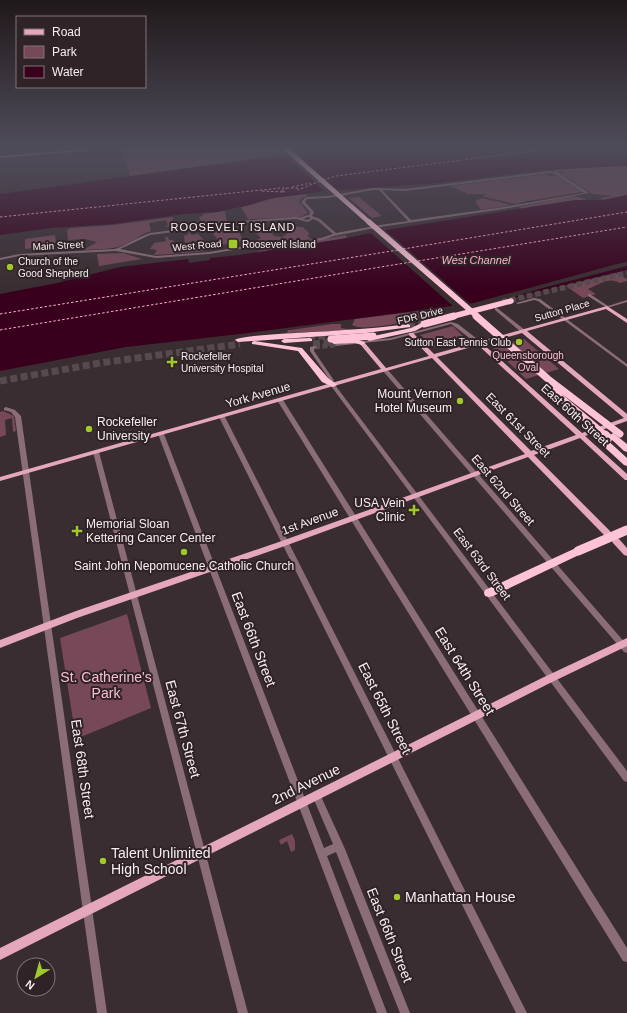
<svg xmlns="http://www.w3.org/2000/svg" width="627" height="1013" viewBox="0 0 627 1013" font-family="Arial,sans-serif">
	<rect width="100%" height="100%" fill="#3a2d31"/>
	<path fill="#764858" d="M147 147H274L283 154 130 176 122 149Z
		M627 166V195L603 200 601 198 612 196 592 194 560 173 565 172 564 171 551 170 587 167Z
		M547 174 551 176 556 175 582 192 527 201 515 204 481 196 486 195 485 194H468L450 186Z
		M297 194H306L307 196 302 198 299 201 308 213 300 217 248 219 241 207 258 201Z
		M573 196 587 199 520 209 519 207Z
		M359 197 382 216 372 218 349 198Z
		M482 198 511 205 481 210 475 201Z
		M225 211 227 222 204 225 203 223 205 222V221H201L199 217 203 216V214Z
		M173 217 172 226 166 227 165 226 171 225H168L166 220 149 223 151 231C140 234 134 241 124 245 111 250 96 249 83 250L97 242 85 239 68 240 67 230 71 228 113 225Z
		M235 226 244 241 222 245 211 231V229Z
		M287 226 303 227 310 234 307 235 311 239 269 245 250 243 261 238 255 232 258 229H269L274 236 282 237 287 234V229L289 228Z
		M190 232 191 235 198 234 207 243 203 244 205 246 217 245 218 248 196 252 154 255 157 250 150 249 154 243 166 241 165 237H168L169 240H173L178 248 185 246 184 236 188 234Z
		M55 235 56 243H40L35 246 33 248 25 249V239Z
		M346 235 347 238 255 253C262 249 271 249 279 247Z
		M123 253 142 259 99 266 97 254Z
		M616 273 627 279V281L620 283C609 276 598 285 588 289L596 294 583 298 566 286Z
		M428 310 432 316C417 319 363 333 352 325L355 319Z
		M332 324H341V328L352 330 287 333 288 330H291Z
		M453 326 466 339 433 348 420 335Z
		M524 339 559 369 526 379 492 347Z
		M3 411 14 416 16 431 13 432 12 418 5 420 6 435 0 437V412Z
		M127 614 151 708 76 739 60 638Z
		M292 834 295 841V850L291 852 287 841 281 845 279 840Z"/>
	<path fill="#93526b" d="M627 166V169H596L557 172 554 170 587 167Z"/>
	<path fill="#38001c" d="M345 147H627V166L546 170 439 183 325 191 306 194 273 198 250 205 216 212 184 214 113 224 52 228 0 235V194Z
		M627 195V270L512 298 240 334 126 347 0 371V294L57 283 120 267 188 259 189 263 210 260V258L239 255 341 239 392 229 575 200H603Z"/>
	<path fill="#3a2d31" d="M294 152 339 191 344 192H326L283 153Z
		M385 228 387 230H385L470 304 617 264 627 262V266L543 288 493 303 455 308 371 233 367 232Z"/>
	<g fill="none" stroke-linecap="round" stroke-linejoin="round">
		<path stroke="#feb0cc" stroke-width="1" stroke-dasharray="2.5 2" stroke-linecap="butt" d="M323 180 336 176 565 147
			M292 187 311 183
			M262 191 283 192
			M285 192 281 191 287 188
			M0 217 281 188H299L298 190 320 181
			M403 249 627 212
			M418 261 627 227
			M0 314 398 250
			M0 330 411 262"/>
		<path stroke="#564a4e" stroke-width="5" stroke-dasharray="5 2.5" stroke-linecap="butt" d="M315 347 336 345"/>
		<path stroke="#564a4e" stroke-width="5.5" stroke-dasharray="5.5 3" stroke-linecap="butt" d="M502 302 627 273"/>
		<path stroke="#564a4e" stroke-width="7" stroke-dasharray="7 3.5" stroke-linecap="butt" d="M408 326 431 321
			M308 336H329
			M313 344 334 342
			M0 381 100 363 240 344"/>
		<path fill="#8b6d77" fill-rule="evenodd" d="M549 171 557 172 589 193 504 209 380 227 334 236 322 240 275 247 246 248 209 254 156 258 116 251 19 256 0 260V258L19 254 115 249C127 245 137 237 150 233L251 220 296 217C302 219 304 215 309 215L310 212 301 202 306 197 328 196 373 188 405 189ZM549 173 555 174 584 193 504 207 411 220 382 190 405 191ZM373 190H379L408 221 380 225 336 233 320 219 312 216 314 212 305 202 307 199 328 198ZM308 217 311 218 308 220 303 219ZM296 219 308 222 313 219 318 221 333 234 321 238 275 245 246 246 209 252 156 256 120 249 150 235 251 222Z
			M588 294H590L608 306 627 300V302L607 308 588 296Z
			M534 298 540 299 627 364V367L538 301 534 300 518 304 516 303Z
			M495 308H497L525 330V332H521L495 310Z
			M451 322 458 324 481 342V344H477L454 326 451 324 391 340 336 346 334 345 336 344 391 338Z
			M315 346 317 347 314 349V351L333 379 335 385 627 771V782L624 781 331 386 329 379 310 351V347Z
			M383 369H387L627 645V653L624 652 383 371Z
			M280 398 283 400 627 948V962L623 961 277 400Z
			M6 407 15 410 21 416 107 1013H97L15 417 11 412 4 410V408Z
			M222 415 225 417 527 1013H516L219 417Z
			M161 432 164 434 324 848 333 844 312 795 313 792 316 791 319 792 345 849 410 1013H400L336 852 327 856 387 1013H377L158 434Z
			M96 450 99 452 248 1013H238L93 452Z"/>
		<path fill="#e5a7bc" fill-rule="evenodd" d="M116 147H128L0 158V156Z
			M607 306 627 319V323L606 309 527 331 627 414V421L585 436 627 474V480H625L580 438 534 455 610 531 611 533 610 535H604L528 457 282 547 77 618 0 648V640L76 611 276 543 525 454 432 358 0 481V477L381 369 360 344V342H364L386 368 429 356 409 335V333H413L434 354ZM522 333 624 418 582 433 483 344ZM478 345 576 435 531 451 437 357Z
			M616 538 619 539 627 548V556L624 555 613 543 612 541 613 539Z
			M627 638V646L548 684 0 960V948L542 678Z"/>
		<path fill="#ffc3d7" fill-rule="evenodd" d="M424 322 427 324 426 325 415 331 369 341 366 339 369 337 411 328Z
			M408 324 410 325V327L366 333 238 342 235 340C242 334 328 332 344 330 365 329 387 327 408 324Z
			M347 335 364 342 365 343 362 345 355 343 334 344 331 342 334 340 347 339 344 337Z
			M310 338 312 339V341L284 343 281 341 284 339Z
			M254 341 302 348 328 378 337 385 333 387 322 382 298 351 252 344V342Z
			M613 433 627 444V452L624 451 610 438 609 436Z
			M602 437 605 438 627 458V466L624 465 599 442 598 440 599 438Z
			M578 547 581 548 583 551 581 554 493 596 489 597 485 596 484 593 485 590Z"/>
		<path stroke="#ffc3d7" stroke-width="4.5" d="M284 147 370 223"/>
		<path stroke="#ffc3d7" stroke-width="5.5" d="M369 222 478 317
			M450 317 511 301"/>
		<path stroke="#ffc3d7" stroke-width="7" d="M476 316 548 379 620 434
			M424 324 454 316
			M331 339 373 336
			M548 387 606 436"/>
		<path stroke="#ffc3d7" stroke-width="9" d="M605 435 608 438
			M578 551 627 530"/>
	</g>
	<linearGradient id="sky" x2="0" y2="1"><stop stop-color="#20191b"/><stop offset="0.51" stop-color="#4f4c5a"/><stop offset="1" stop-color="#4f4c5a" stop-opacity="0"/></linearGradient>
	<rect width="627" height="289" fill="url(#sky)"/>
	<g fill="#a0c92c" stroke="#302327" stroke-width="1.5">
		<rect x="228" y="239" width="10" height="10" rx="2"/>
		<circle cx="10" cy="267" r="4"/>
		<circle cx="519" cy="342" r="4"/>
		<path d="M170 356h4v4h4v4h-4v4h-4v-4h-4v-4h4z"/>
		<circle cx="460" cy="401" r="4"/>
		<circle cx="89" cy="429" r="4"/>
		<path d="M412 504h4v4h4v4h-4v4h-4v-4h-4v-4h4z"/>
		<path d="M75 525h4v4h4v4h-4v4h-4v-4h-4v-4h4z"/>
		<circle cx="184" cy="552" r="4"/>
		<circle cx="103" cy="861" r="4"/>
		<circle cx="397" cy="897" r="4"/>
	</g>
	<g text-anchor="middle" stroke-width="4" stroke-linejoin="round" paint-order="stroke">
		<g font-size="10" fill="#f6edef" stroke="#302327" text-anchor="start">
			<text x="242" y="248">Roosevelt Island</text>
			<text x="18" y="265">Church of the<tspan x="18" dy="12">Good Shepherd</tspan></text>
			<text x="511" y="346" text-anchor="end">Sutton East Tennis Club</text>
			<text x="181" y="360">Rockefeller<tspan x="181" dy="12">University Hospital</tspan></text>
		</g>
		<g font-size="10" fill="#f6edef" stroke="#302327">
			<text transform="translate(58 245) rotate(-3)" y="4">Main Street</text>
			<text transform="translate(197 245) rotate(-5)" y="4">West Road</text>
			<text transform="translate(562 310) rotate(-16)" y="4">Sutton Place</text>
			<text transform="translate(420 315) rotate(-14)" y="4">FDR Drive</text>
		</g>
		<g font-size="10" fill="#f9bed2" stroke="#302327">
			<text x="528" y="359">Queensborough<tspan x="528" dy="12">Oval</tspan></text>
		</g>
		<g font-size="11" letter-spacing="1" fill="#f6edef" stroke="#302327">
			<text x="233" y="231">ROOSEVELT ISLAND</text>
		</g>
		<g font-size="11" font-style="italic" fill="#feb0cc" stroke="#302327">
			<text x="476" y="264">West Channel</text>
		</g>
		<g font-size="12" fill="#f6edef" stroke="#302327" text-anchor="end">
			<text x="452" y="398">Mount Vernon<tspan x="452" dy="14">Hotel Museum</tspan></text>
			<text x="97" y="426" text-anchor="start">Rockefeller<tspan x="97" dy="14">University</tspan></text>
			<text x="405" y="507">USA Vein<tspan x="405" dy="14">Clinic</tspan></text>
			<text x="86" y="528" text-anchor="start">Memorial Sloan<tspan x="86" dy="14">Kettering Cancer Center</tspan></text>
			<text x="184" y="570" text-anchor="middle">Saint John Nepomucene Catholic Church</text>
		</g>
		<g font-size="12" fill="#f6edef" stroke="#302327">
			<text transform="translate(258 395) rotate(-16)" y="4">York Avenue</text>
			<text transform="translate(575 415) rotate(42)" y="4">East 60th Street</text>
			<text transform="translate(518 425) rotate(45)" y="4">East 61st Street</text>
			<text transform="translate(503 490) rotate(49)" y="4">East 62nd Street</text>
			<text transform="translate(310 521) rotate(-20)" y="4">1st Avenue</text>
			<text transform="translate(482 564) rotate(53)" y="4">East 63rd Street</text>
		</g>
		<g font-size="14" fill="#f6edef" stroke="#302327">
			<text transform="translate(254 639) rotate(69)" y="5">East 66th Street</text>
			<text transform="translate(465 671) rotate(58)" y="5">East 64th Street</text>
			<text transform="translate(385 708) rotate(63)" y="5">East 65th Street</text>
			<text transform="translate(183 729) rotate(75)" y="5">East 67th Street</text>
			<text transform="translate(83 769) rotate(82)" y="5">East 68th Street</text>
			<text transform="translate(306 784) rotate(-26)" y="5">2nd Avenue</text>
			<text transform="translate(390 935) rotate(68)" y="5">East 66th Street</text>
		</g>
		<g font-size="14" fill="#f9bed2" stroke="#302327">
			<text x="106" y="682">St. Catherine's<tspan x="106" dy="16">Park</tspan></text>
		</g>
		<g font-size="14" fill="#f6edef" stroke="#302327" text-anchor="start">
			<text x="111" y="858">Talent Unlimited<tspan x="111" dy="16">High School</tspan></text>
			<text x="405" y="902">Manhattan House</text>
		</g>
	</g>
	<rect x="16" y="16" width="130" height="72" fill="#302327" stroke="#7f7477"/>
	<rect x="24" y="29" width="20" height="6" fill="#e5a7bc" stroke="#7f7477"/>
	<text x="52" y="36" font-size="12" fill="#f6edef">Road</text>
	<rect x="24" y="46" width="20" height="12" fill="#764858" stroke="#7f7477"/>
	<text x="52" y="56" font-size="12" fill="#f6edef">Park</text>
	<rect x="24" y="66" width="20" height="12" fill="#38001c" stroke="#7f7477"/>
	<text x="52" y="76" font-size="12" fill="#f6edef">Water</text>
	<g transform="translate(36 977) rotate(217)"><circle r="19" fill="#302327" stroke="#7f7477"/>
	<path d="M0-3L7 15L0 10L-7 15Z" fill="#a0c92c"/>
	<text y="-6" font-size="11" font-weight="bold" text-anchor="middle" fill="#f6edef">N</text>
	</g>
</svg>
